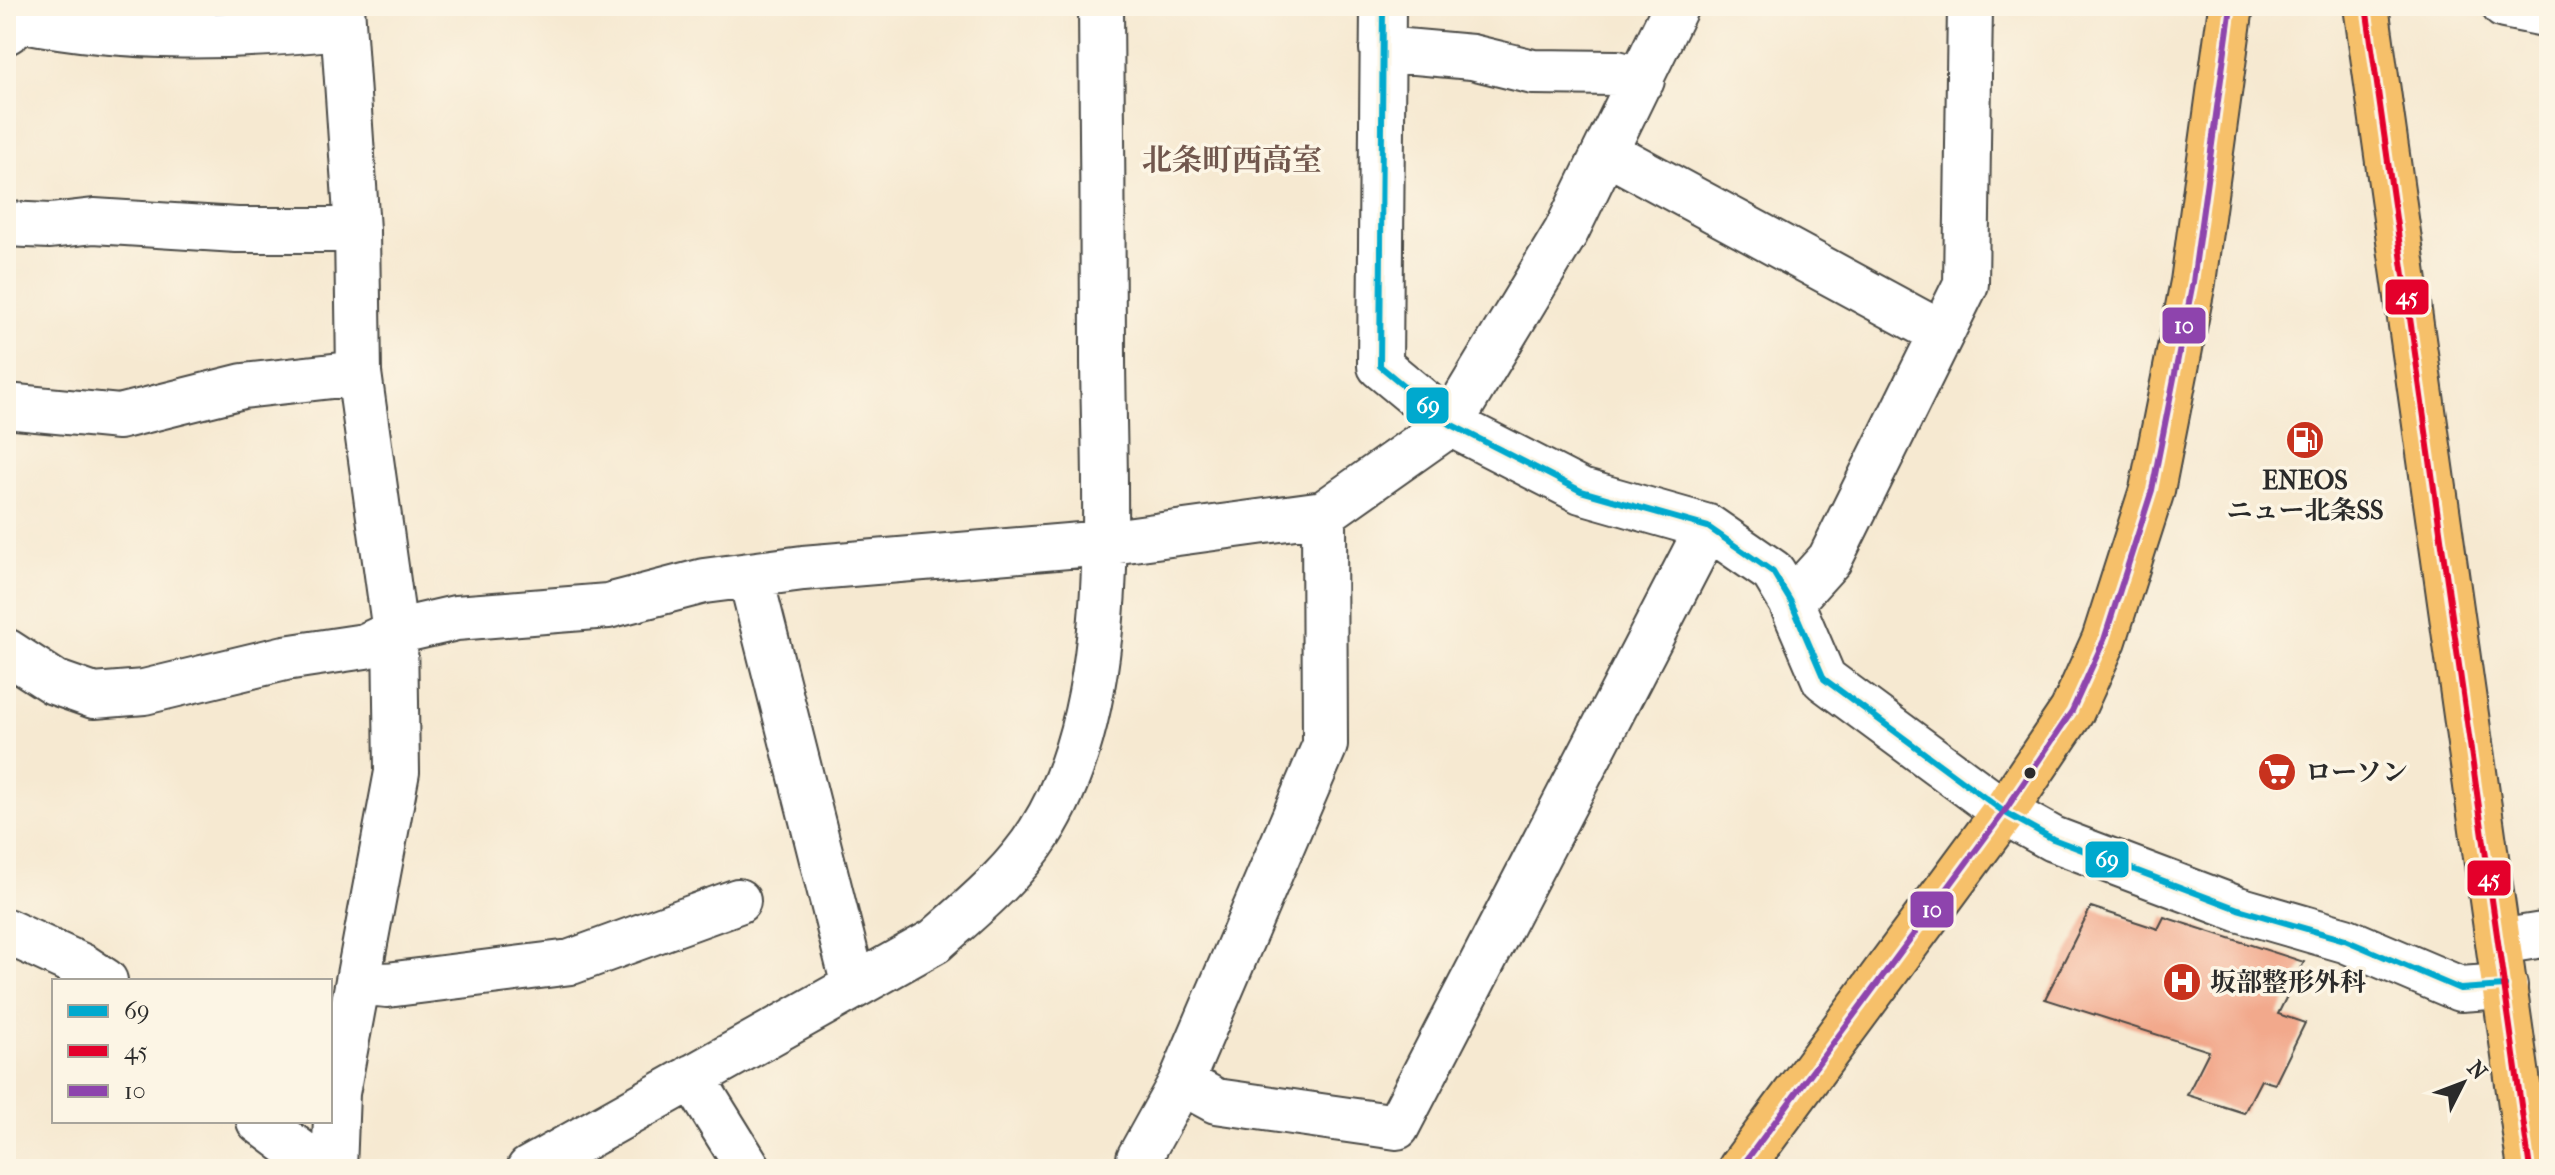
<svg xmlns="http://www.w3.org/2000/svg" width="2555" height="1175" viewBox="0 0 2555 1175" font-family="'IM FELL French Canon','Noto Serif JP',serif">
	<rect width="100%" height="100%" fill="#fcf5e5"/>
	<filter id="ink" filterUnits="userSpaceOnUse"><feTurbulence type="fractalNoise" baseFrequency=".0125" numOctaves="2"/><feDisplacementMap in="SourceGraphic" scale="16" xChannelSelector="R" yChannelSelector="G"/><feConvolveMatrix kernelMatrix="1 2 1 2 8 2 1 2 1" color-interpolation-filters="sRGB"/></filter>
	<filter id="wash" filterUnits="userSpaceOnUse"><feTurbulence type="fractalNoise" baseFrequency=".006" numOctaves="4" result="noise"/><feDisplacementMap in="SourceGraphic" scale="32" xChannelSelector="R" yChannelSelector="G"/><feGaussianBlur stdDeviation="1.8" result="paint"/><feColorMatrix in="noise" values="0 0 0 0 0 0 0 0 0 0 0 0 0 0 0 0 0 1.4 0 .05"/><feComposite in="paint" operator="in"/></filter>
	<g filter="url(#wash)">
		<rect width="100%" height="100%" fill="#f6e9d1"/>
		<g id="blocks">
			<path fill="#f2a98c" d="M2091 907 2158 929 2164 917 2304 962 2278 1014 2305 1023 2275 1084 2261 1080 2244 1113 2187 1095 2209 1051 2045 999Z"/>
		</g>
	</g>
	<g filter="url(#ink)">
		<use href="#blocks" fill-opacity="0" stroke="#494844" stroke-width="2"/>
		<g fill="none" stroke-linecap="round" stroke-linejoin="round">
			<defs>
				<path id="minor" d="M1383 6 1380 366 1450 424 1581 491 1708 527 1773 572 1791 602 1824 679 2004 812 2053 839 2238 909 2345 940 2460 989 2505 986
					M2504 6 2549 15
					M6 32 24 20C129 41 235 38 341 27
					M1382 49 1472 57 1533 72 1617 73 1642 80
					M1606 152 1941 333
					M6 224 50 226 94 221 237 230H357
					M6 406 119 417 243 386 359 373
					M750 575 854 986
					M1791 602 1830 559 1966 284 1970 6
					M6 651 54 682 94 696 144 692 285 658 365 646 395 632 456 618 608 606 704 581 803 568 1104 543 1324 513 1450 424 1566 232 1676 6
					M6 931 84 967 105 981
					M2499 942 2549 934
					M358 982 387 985 571 962 738 901
					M692 1077 749 1169
					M1181 1082 1216 1101 1397 1127 1708 527
					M259 1121 323 1169 334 1168
					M334 1169 337 1093 397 772 395 632 359 373 357 230 342 6
					M529 1169 935 941C972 908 1013 875 1040 832 1121 705 1104 504 1103 358 1103 241 1102 123 1101 6
					M1139 1169V1158L1181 1082 1325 745 1324 513"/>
				<path id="major" d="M2366 6 2530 1169
					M1740 1169 2004 812 2072 711 2104 640 2152 490 2193 282 2231 6"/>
			</defs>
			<use href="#minor" stroke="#494844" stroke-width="48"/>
			<use href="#major" stroke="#494844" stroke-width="48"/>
			<use href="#minor" stroke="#fff" stroke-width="44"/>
			<use href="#major" stroke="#f6c06b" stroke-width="44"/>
			<defs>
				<path id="bus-1" d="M1383 6 1380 366 1450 424 1581 491 1708 527 1773 572 1791 602 1824 679 2004 812 2053 839 2238 909 2345 940 2460 989 2505 986"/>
				<path id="bus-2" d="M2366 6 2530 1169"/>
				<path id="bus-3" d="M1740 1169 2004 812 2072 711 2104 640 2152 490 2193 282 2231 6"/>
			</defs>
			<use href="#bus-1" stroke="#fcf5e5" stroke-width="12"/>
			<use href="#bus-2" stroke="#fcf5e5" stroke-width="12"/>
			<use href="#bus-3" stroke="#fcf5e5" stroke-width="12"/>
			<use href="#bus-1" stroke="#00a9ce" stroke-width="6"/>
			<use href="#bus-2" stroke="#e4002b" stroke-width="6"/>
			<use href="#bus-3" stroke="#8e44ad" stroke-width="6"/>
		</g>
	</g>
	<defs>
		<symbol id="fuel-disc" viewBox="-11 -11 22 22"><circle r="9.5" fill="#c8321e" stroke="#fcf5e5"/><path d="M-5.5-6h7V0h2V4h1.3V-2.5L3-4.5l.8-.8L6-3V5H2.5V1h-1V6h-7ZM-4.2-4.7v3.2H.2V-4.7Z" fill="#fff"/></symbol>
		<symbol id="supermarket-disc" viewBox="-11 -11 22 22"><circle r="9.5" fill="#c8321e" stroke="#fcf5e5"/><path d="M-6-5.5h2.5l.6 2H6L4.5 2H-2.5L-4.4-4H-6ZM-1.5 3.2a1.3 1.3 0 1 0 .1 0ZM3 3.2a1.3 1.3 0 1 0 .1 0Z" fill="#fff"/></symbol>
		<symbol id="hospital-disc" viewBox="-11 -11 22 22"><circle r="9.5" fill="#c8321e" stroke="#fcf5e5"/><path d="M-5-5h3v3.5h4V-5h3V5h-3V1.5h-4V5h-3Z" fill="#fff"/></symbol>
	</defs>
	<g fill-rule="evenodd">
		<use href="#fuel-disc" x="2283" y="418" width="44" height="44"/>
		<use href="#supermarket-disc" x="2255" y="750" width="44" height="44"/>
		<use href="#hospital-disc" x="2160" y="960" width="44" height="44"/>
	</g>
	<circle fill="#2b2b2b" stroke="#fcf5e5" stroke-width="3" cx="2030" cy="773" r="7"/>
	<g text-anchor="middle" stroke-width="7" stroke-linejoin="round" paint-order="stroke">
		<g font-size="26" font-weight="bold" fill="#2b2b2b" stroke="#fcf5e5" text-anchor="start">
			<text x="2305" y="489" text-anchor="middle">ENEOS<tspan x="2305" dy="30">ニュー北条SS</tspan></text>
			<text x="2305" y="781">ローソン</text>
			<text x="2210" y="991">坂部整形外科</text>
		</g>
		<g font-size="30" font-weight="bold" fill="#71574d" stroke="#fcf5e5">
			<text x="1232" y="170">北条町西高室</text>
		</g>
	</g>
	<g stroke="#fcf5e5" stroke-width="3">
		<rect x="2384" y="278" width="46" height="38" rx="8" fill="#e4002b"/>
		<rect x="2161" y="306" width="46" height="39" rx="8" fill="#8e44ad"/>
		<rect x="1405" y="386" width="45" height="39" rx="8" fill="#00a9ce"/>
		<rect x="2084" y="840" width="46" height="39" rx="8" fill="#00a9ce"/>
		<rect x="2466" y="859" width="46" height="38" rx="8" fill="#e4002b"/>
		<rect x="1909" y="890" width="46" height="39" rx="8" fill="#8e44ad"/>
	</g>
	<g font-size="22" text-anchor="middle" font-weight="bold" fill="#fff">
		<text x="2407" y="304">45</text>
		<text x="2184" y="333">10</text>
		<text x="1428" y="413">69</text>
		<text x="2107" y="867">69</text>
		<text x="2489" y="886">45</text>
		<text x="1932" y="917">10</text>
	</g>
	<rect width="2555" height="1175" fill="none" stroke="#fcf5e5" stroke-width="32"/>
	<rect x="52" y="979" width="280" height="144" fill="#fcf5e5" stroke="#a8a49b" stroke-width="2"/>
	<rect x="68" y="1005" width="40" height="12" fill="#00a9ce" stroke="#a8a49b" stroke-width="2"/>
	<text x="124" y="1019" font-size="24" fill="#2b2b2b">69</text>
	<rect x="68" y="1045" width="40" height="12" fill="#e4002b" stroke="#a8a49b" stroke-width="2"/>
	<text x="124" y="1059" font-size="24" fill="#2b2b2b">45</text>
	<rect x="68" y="1085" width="40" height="12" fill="#8e44ad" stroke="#a8a49b" stroke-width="2"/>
	<text x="124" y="1099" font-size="24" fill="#2b2b2b">10</text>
	<g transform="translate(2463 1083) rotate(48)" stroke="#fcf5e5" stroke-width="6" paint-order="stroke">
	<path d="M0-6L14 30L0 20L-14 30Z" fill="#2b2b2b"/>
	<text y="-12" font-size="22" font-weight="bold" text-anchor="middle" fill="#2b2b2b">N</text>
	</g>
</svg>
